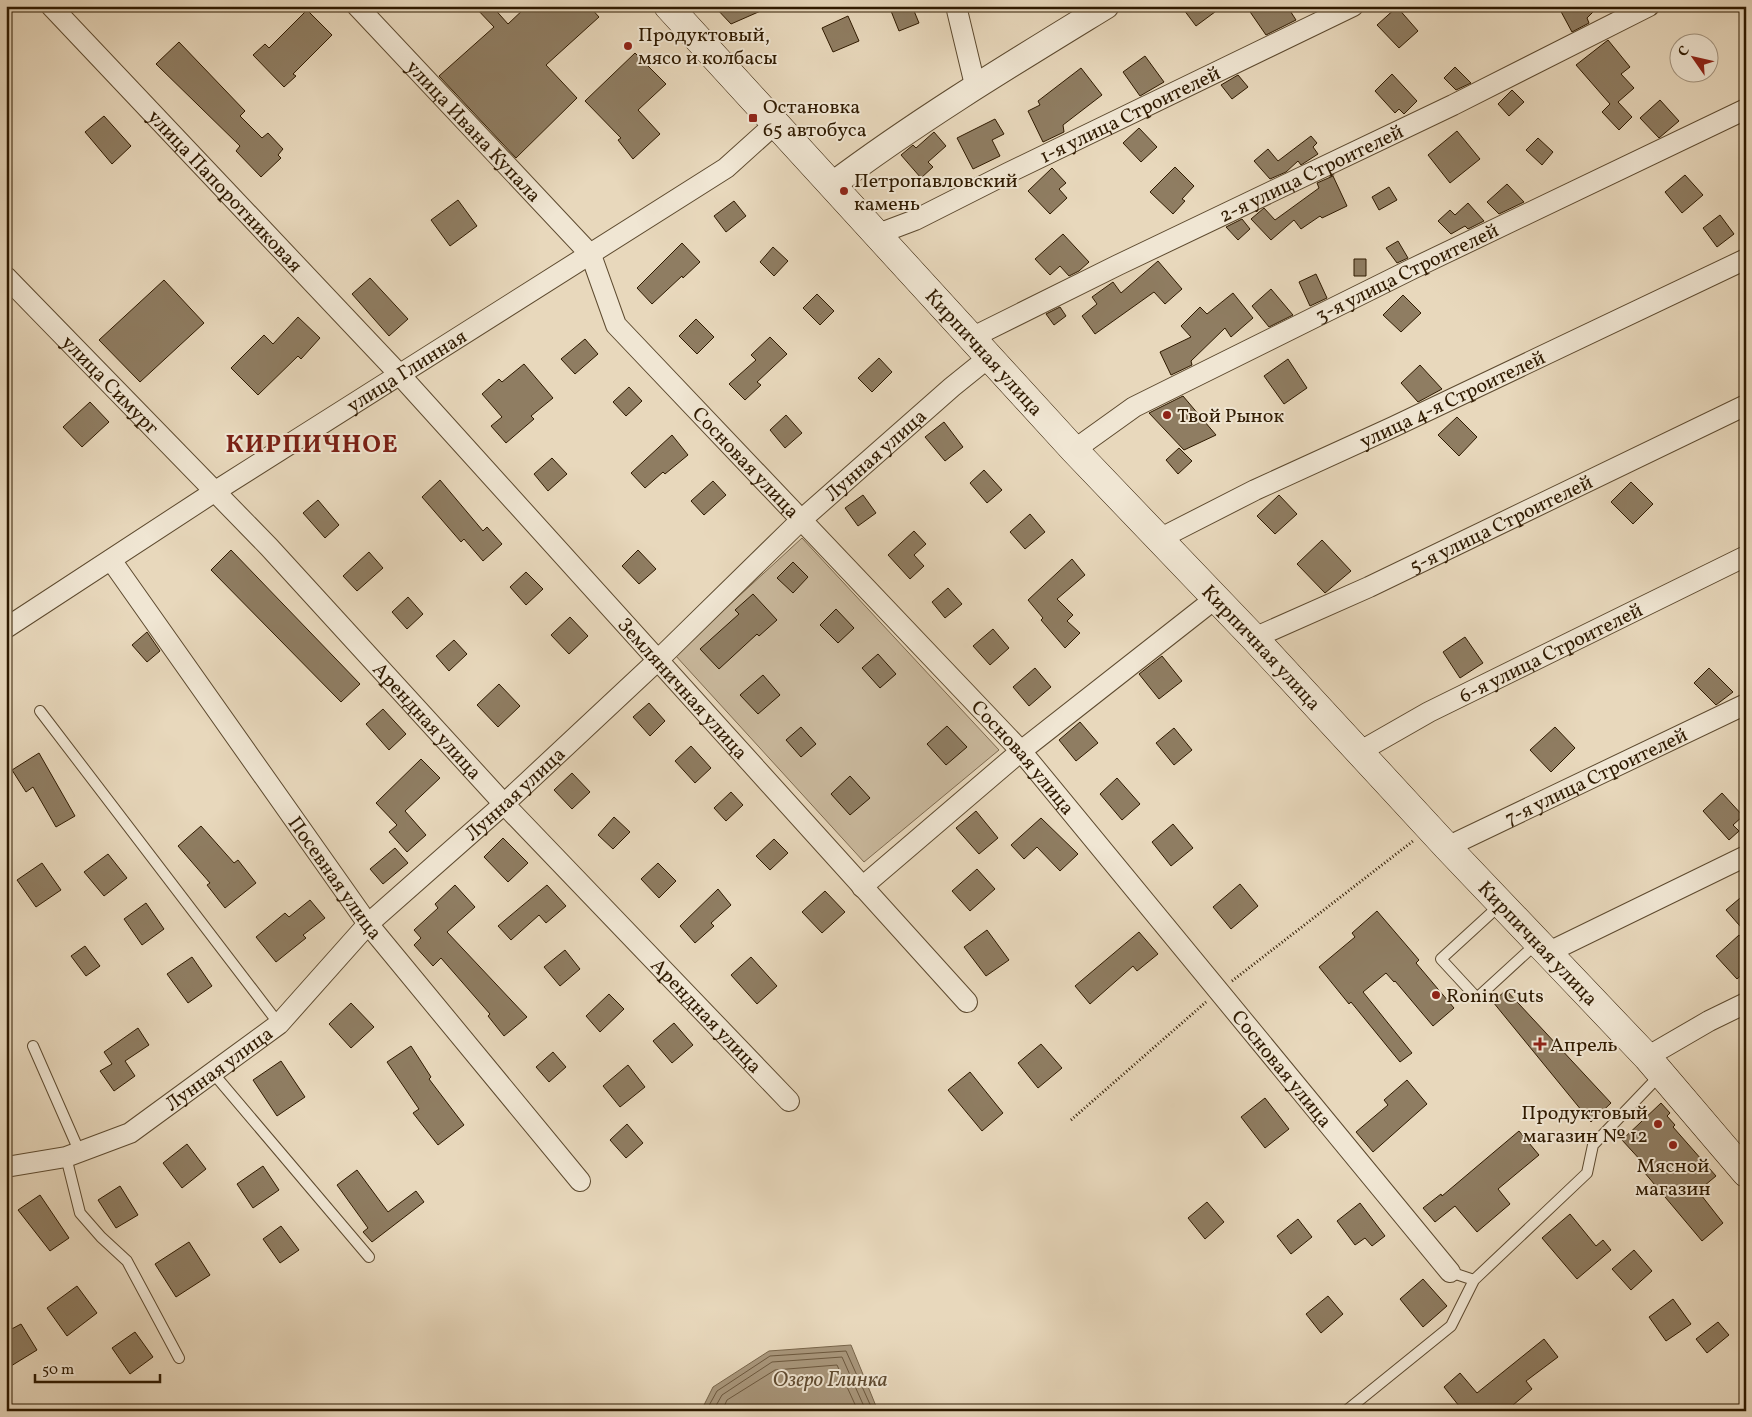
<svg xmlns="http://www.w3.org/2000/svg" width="1752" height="1417" viewBox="0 0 1752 1417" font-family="Vollkorn,serif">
	<rect width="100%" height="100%" fill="#e8d8bc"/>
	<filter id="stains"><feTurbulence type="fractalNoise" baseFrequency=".004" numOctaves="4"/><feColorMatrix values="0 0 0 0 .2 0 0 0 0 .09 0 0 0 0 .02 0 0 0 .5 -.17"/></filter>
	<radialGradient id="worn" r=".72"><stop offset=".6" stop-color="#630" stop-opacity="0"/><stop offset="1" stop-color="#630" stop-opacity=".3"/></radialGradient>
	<path fill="#c9b89c" stroke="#7c694e" d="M802 538 999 750 864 862 675 655Z"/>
	<path fill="#a9977c" stroke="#78654a" d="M851 1345 878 1411H701L713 1387 769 1351Z"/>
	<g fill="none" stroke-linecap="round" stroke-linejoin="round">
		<path stroke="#6c583e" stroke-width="1" d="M706 1411 717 1391 770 1356 846 1351 873 1411
			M713 1411 722 1395 772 1362 842 1357 866 1411
			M722 1411 727 1400 775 1370 837 1365 858 1411"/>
	</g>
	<path fill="#8f7d62" stroke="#2f1a00" d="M474 6H492L508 24 527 6H589L599 17 546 65 577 98 516 158 439 76 494 27Z
		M714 6H772L731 24Z
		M889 6H912L919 23 899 31Z
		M1181 6H1223L1196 26Z
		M1246 6H1287L1296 20 1266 35Z
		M1558 6H1599L1587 18 1589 23 1572 32Z
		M1397 7 1418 31 1399 48 1377 25Z
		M307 10 332 35 293 74 296 76 284 87 253 55 265 44 269 48Z
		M848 16 859 41 833 52 822 28Z
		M1608 40 1630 67 1621 74 1634 88 1618 102 1632 117 1619 130 1602 112 1610 104 1576 65Z
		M179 42 245 111 240 116 262 138 268 133 283 149 278 155 281 158 261 177 236 151 240 146 156 64Z
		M635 53 666 84 638 110 660 134 633 159 618 140 621 138 585 101Z
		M1145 56 1164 82 1140 96 1123 72Z
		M1455 67 1471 83 1456 90 1444 78Z
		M1081 68 1102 95 1063 125 1064 132 1043 142 1028 111 1040 105 1038 101Z
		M1392 74 1417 101 1404 114 1399 109 1395 113 1375 91Z
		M1238 75 1248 87 1232 99 1221 85Z
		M1512 90 1524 102 1509 116 1498 104Z
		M1660 100 1679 121 1659 138 1640 118Z
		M104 116 131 146 112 164 85 132Z
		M995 119 1004 134 992 140 1000 156 973 169 957 138Z
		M1139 128 1157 147 1141 162 1123 143Z
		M1457 131 1480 159 1450 183 1428 155Z
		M934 132 946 146 928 162 933 167 921 178 901 155 913 145 916 148Z
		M1311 136 1317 143 1313 147 1318 154 1301 165 1298 161 1286 172 1270 179 1254 161 1268 149 1278 161Z
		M1538 138 1553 152 1542 165 1526 150Z
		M1175 167 1194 186 1182 199 1185 201 1173 214 1150 192Z
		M1052 168 1066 183 1059 189 1067 198 1050 214 1028 191Z
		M1685 175 1703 195 1682 213 1665 192Z
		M1333 176 1347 206 1322 218 1320 216 1301 229 1294 220 1271 240 1251 219 1264 208 1275 220 1319 188 1317 183Z
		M1507 184 1524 202 1499 214 1487 202Z
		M1389 187 1397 200 1379 210 1372 197Z
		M458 200 477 226 450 246 431 220Z
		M734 201 746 216 726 232 714 216Z
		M1468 203 1484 221 1468 229 1465 226 1451 234 1438 221 1450 210 1455 215Z
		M1720 215 1734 234 1717 247 1703 228Z
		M1242 219 1250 229 1238 240 1226 227Z
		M1063 234 1089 262 1079 271 1069 276 1060 266 1050 275 1035 259Z
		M1398 241 1408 258 1397 263 1386 248Z
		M682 243 700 262 683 278 682 276 652 304 637 288Z
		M773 247 788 261 774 276 760 262Z
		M1354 259H1366V276H1354Z
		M1158 261 1182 289 1165 304 1154 292 1095 334 1082 316 1097 304 1092 297 1113 282 1121 293Z
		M1316 274 1327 298 1310 306 1299 282Z
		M370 278 408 319 389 336 352 294Z
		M164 280 204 323 140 382 99 340Z
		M1271 289 1293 315 1269 327 1252 306Z
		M1233 293 1253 318 1231 337 1225 328 1191 361 1192 365 1171 375 1160 352 1191 337 1181 326 1200 307 1207 314Z
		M817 294 834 311 820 325 803 308Z
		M1403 295 1421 313 1401 332 1383 315Z
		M1060 307 1066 316 1054 325 1046 314Z
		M298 317 320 338 301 359 298 356 258 395 231 368 264 335 273 344Z
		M696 319 714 337 697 354 679 336Z
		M770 337 787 354 757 382 761 385 745 400 729 384 756 360 751 355Z
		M585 339 598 354 575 374 561 359Z
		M879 358 892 372 872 392 858 378Z
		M1288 359 1307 388 1284 404 1264 376Z
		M524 364 553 398 531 416 534 419 506 443 491 426 502 417 482 394 499 379 502 382Z
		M1420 365 1442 389 1418 402 1401 383Z
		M629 387 642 401 626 416 613 402Z
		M1183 396 1216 435 1184 450 1149 413Z
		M90 402 109 422 82 447 63 427Z
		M786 415 802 433 785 448 770 430Z
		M1457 417 1477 437 1459 456 1438 435Z
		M944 422 963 447 945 461 925 437Z
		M672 435 688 455 665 474 663 472 645 488 631 473Z
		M1179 448 1192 461 1178 474 1166 460Z
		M552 458 567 474 548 491 534 474Z
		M984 470 1002 490 987 503 970 483Z
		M440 480 483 531 487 527 502 544 483 561 464 539 461 542 422 497Z
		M713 481 726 495 704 515 691 501Z
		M1631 482 1653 504 1633 524 1611 502Z
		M863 495 876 513 858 526 845 508Z
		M1279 495 1297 514 1275 534 1257 516Z
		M318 500 339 525 325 538 303 513Z
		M1030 514 1045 532 1025 549 1010 532Z
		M914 531 926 544 914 555 924 566 910 579 888 555Z
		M1322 540 1351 571 1325 593 1297 564Z
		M231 550 360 684 341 702 211 570Z
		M638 550 656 569 639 584 622 566Z
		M369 552 383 568 357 591 343 576Z
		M1072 559 1085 575 1057 599 1073 615 1067 621 1080 633 1065 648 1041 620 1043 618 1028 600Z
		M793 562 808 577 793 593 777 578Z
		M526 572 543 589 526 605 510 587Z
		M948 588 962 604 945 618 932 602Z
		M753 594 777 620 759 636 757 634 719 669 700 649 739 614 735 610Z
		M408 597 423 614 407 629 392 612Z
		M836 609 854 628 838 643 820 625Z
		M570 617 588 636 569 654 551 635Z
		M993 629 1009 648 990 665 973 646Z
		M147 632 160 651 147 662 132 645Z
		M1465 637 1483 663 1460 678 1443 652Z
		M454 640 467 654 449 671 436 656Z
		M878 654 896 674 880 688 862 668Z
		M1162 656 1182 681 1159 699 1139 674Z
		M1035 668 1051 687 1029 706 1013 687Z
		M1709 668 1733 692 1716 705 1694 683Z
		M763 675 780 695 758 714 740 695Z
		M499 684 520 706 498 727 477 705Z
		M649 703 665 721 650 736 633 717Z
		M383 709 406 734 389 750 366 724Z
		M1080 722 1098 743 1076 761 1059 740Z
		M947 726 967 747 946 765 927 744Z
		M801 727 816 744 801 757 786 740Z
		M1555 727 1575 748 1551 772 1530 750Z
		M1174 728 1192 750 1174 765 1156 743Z
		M691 746 711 768 695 783 675 761Z
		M39 753 75 816 56 827 33 787 26 792 12 770Z
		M421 759 440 778 405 811 426 835 407 852 389 832 397 825 376 803Z
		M572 773 590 792 572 809 554 790Z
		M850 776 870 798 850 815 831 794Z
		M1117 778 1140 804 1122 820 1100 794Z
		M731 792 743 805 726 821 714 808Z
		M1722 793 1743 816 1733 825 1739 831 1729 840 1703 811Z
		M976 811 998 838 979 854 956 828Z
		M614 817 630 832 613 849 598 835Z
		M1041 818 1078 854 1060 871 1037 847 1024 859 1011 845Z
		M1173 824 1193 848 1171 866 1152 842Z
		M201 826 234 863 238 860 256 883 225 908 207 885 210 883 178 846Z
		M503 838 528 863 508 882 484 857Z
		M774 839 788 853 770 870 756 856Z
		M395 848 408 863 383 884 370 869Z
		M108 854 127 878 104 896 84 872Z
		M42 863 61 890 36 907 17 880Z
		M658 863 676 881 659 898 641 879Z
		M977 869 995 889 970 911 952 891Z
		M1240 884 1258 906 1231 929 1213 907Z
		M455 885 475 907 447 932 527 1017 504 1036 488 1016 490 1014 441 958 433 966 414 945 421 938 414 930 438 908 435 904Z
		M547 885 566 906 546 923 539 915 511 940 498 926Z
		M718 889 731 905 711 923 714 926 695 943 680 926Z
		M825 891 845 912 822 933 802 912Z
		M1746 893V933L1726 910Z
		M310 900 325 918 303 935 306 938 276 962 256 937 285 913 289 917Z
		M146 903 164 929 142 945 124 919Z
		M1377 911 1419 960 1416 963 1454 1008 1433 1026 1395 981 1394 982 1386 973 1363 992 1412 1053 1400 1062 1351 1002 1349 1004 1319 967 1355 937 1352 933Z
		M987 930 1009 960 986 976 964 947Z
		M1139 932 1158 954 1137 971 1133 966 1090 1004 1075 986Z
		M1739 935 1746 943V971L1737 979 1716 956Z
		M85 946 100 966 86 976 71 956Z
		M565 950 580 969 560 986 544 967Z
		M192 957 212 986 188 1003 167 974Z
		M751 957 777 986 757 1004 731 975Z
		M1506 990 1611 1103 1591 1122 1493 1002Z
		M609 994 624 1009 600 1032 586 1016Z
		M351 1003 374 1027 351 1048 329 1024Z
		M674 1023 693 1045 672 1063 653 1041Z
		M138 1028 149 1045 125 1061 135 1076 114 1091 100 1071 112 1064 104 1052Z
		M1041 1044 1062 1068 1038 1088 1018 1063Z
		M411 1046 431 1077 429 1079 464 1125 438 1145 413 1113 419 1109 387 1062Z
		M553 1052 566 1067 549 1082 536 1067Z
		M281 1061 305 1097 277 1116 253 1080Z
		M628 1065 645 1087 620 1107 603 1086Z
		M970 1072 1003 1113 982 1131 948 1090Z
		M1407 1080 1427 1104 1373 1152 1356 1132 1388 1105 1384 1100Z
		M1265 1098 1289 1129 1265 1148 1241 1117Z
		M1661 1103 1670 1113 1667 1116 1675 1125 1673 1127 1716 1176 1698 1191 1723 1223 1702 1241 1639 1166 1643 1163 1622 1140Z
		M627 1124 643 1143 626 1158 610 1140Z
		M1519 1131 1539 1155 1498 1189 1510 1204 1477 1232 1455 1206 1435 1222 1423 1208 1441 1194 1442 1196Z
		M187 1144 206 1169 182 1188 163 1163Z
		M263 1166 279 1190 253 1208 237 1184Z
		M357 1170 388 1212 416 1191 424 1202 372 1242 363 1232 368 1228 337 1185Z
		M120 1186 138 1215 116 1228 98 1200Z
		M40 1195 69 1238 50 1251 18 1210Z
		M1207 1202 1224 1222 1205 1239 1188 1218Z
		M1360 1203 1385 1236 1372 1246 1365 1238 1355 1245 1337 1221Z
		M1570 1214 1596 1246 1603 1240 1611 1250 1577 1279 1542 1238Z
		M1298 1219 1312 1237 1291 1254 1277 1236Z
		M281 1226 299 1250 280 1263 263 1239Z
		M189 1242 210 1275 176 1297 155 1264Z
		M1634 1250 1652 1271 1631 1290 1612 1269Z
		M1423 1279 1447 1306 1423 1327 1400 1299Z
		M77 1286 97 1313 67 1336 47 1308Z
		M1328 1296 1343 1314 1321 1333 1306 1314Z
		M1673 1299 1691 1324 1666 1341 1649 1317Z
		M1718 1322 1729 1335 1707 1353 1696 1339Z
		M21 1324 37 1350 11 1366 6 1358V1332Z
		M135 1332 153 1357 130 1374 112 1348Z
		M1544 1339 1558 1357 1526 1381 1532 1389 1506 1411H1463L1444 1387 1460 1373 1477 1393Z"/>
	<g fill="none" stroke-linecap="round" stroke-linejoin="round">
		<defs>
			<path id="service" d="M40 711 279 1024
				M1500 905 1441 959 1477 998 1537 943
				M33 1046 80 1153
				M213 1073 369 1257
				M66 1157 80 1213 101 1237 127 1261 179 1358
				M1450 1272 1474 1280 1587 1173 1593 1145 1661 1074
				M1346 1411 1451 1326 1474 1280"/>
			<g id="minor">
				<path id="s1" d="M51 6 400 375 967 1002"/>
				<path id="s2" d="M357 6 591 255 616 325 1021 751 1450 1272"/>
				<path d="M956 6 975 85"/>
				<path id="s3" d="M878 234 915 220 1008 173 1353 6"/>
				<path id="s4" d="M6 277 269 547 504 804 789 1101"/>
				<path id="s5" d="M971 338 1118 265 1453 105 1649 6"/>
				<path id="s6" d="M1074 450 1134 407 1412 269 1746 109"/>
				<path id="s7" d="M1159 539 1255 490 1393 427 1746 259"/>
				<path id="s8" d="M111 560 368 924 580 1181"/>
				<path id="s9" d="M6 628 214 492 726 168 776 123"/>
				<path id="s10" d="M1254 638 1369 587 1746 405"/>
				<path id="s11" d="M1359 752 1429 712 1746 556"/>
				<path id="s12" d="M1447 847 1746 704"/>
				<path d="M862 887 1021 751 1216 598"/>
				<path d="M1547 953 1746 856"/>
				<path d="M1647 1057 1709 1021 1746 1003"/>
				<path id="s13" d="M6 1167 66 1157 130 1133 279 1024 368 924 504 804 657 661 800 521 952 387 988 358"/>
			</g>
			<path id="tertiary" d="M832 185C920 119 1013 63 1106 6"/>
			<g id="secondary">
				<path id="s14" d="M668 6 1074 450 1254 638 1447 847 1647 1057 1746 1173"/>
			</g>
		</defs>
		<use href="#service" stroke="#5d4a2f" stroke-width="12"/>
		<use href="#minor" stroke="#5d4a2f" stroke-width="22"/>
		<use href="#tertiary" stroke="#5d4a2f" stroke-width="27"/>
		<use href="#secondary" stroke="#2f1a00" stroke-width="29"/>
		<path stroke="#2f1a00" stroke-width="3" stroke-dasharray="1 2.5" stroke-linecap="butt" d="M1232 981 1413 841
			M1071 1120 1206 1002"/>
		<use href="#service" stroke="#f0e6d3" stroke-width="10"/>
		<use href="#minor" stroke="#f0e6d3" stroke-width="20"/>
		<use href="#tertiary" stroke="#f0e6d3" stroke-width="25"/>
		<use href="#secondary" stroke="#f0e6d3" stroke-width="28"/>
	</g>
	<g fill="#8f2418" stroke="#f0e6d3" stroke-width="2">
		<circle cx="628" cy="46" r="5"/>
		<rect x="748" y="113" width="10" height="10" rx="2.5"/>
		<circle cx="844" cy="191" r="5"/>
		<circle cx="1167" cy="415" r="5"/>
		<circle cx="1436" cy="995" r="5"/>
		<path d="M1537.5 1036.5h5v5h5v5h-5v5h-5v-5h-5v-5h5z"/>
		<circle cx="1658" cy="1124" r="5"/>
		<circle cx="1673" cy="1145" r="5"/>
	</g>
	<g text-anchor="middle" stroke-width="4" stroke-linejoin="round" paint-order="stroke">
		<g font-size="20" fill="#2f1a00" stroke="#f0e6d3" text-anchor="start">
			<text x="638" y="41">Продуктовый,<tspan x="638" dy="23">мясо и колбасы</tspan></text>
			<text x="763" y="113">Остановка<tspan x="763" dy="23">65 автобуса</tspan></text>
			<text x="854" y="187">Петропавловский<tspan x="854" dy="23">камень</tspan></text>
			<text x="1177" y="422">Твой Рынок</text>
			<text x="1446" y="1002">Ronin Cuts</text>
			<text x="1550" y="1051">Апрель</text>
			<text x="1648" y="1119" text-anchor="end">Продуктовый<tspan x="1648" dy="23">магазин № 12</tspan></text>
			<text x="1673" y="1172" text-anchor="middle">Мясной<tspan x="1673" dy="23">магазин</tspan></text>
		</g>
		<g font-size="20" fill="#2f1a00" stroke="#f0e6d3">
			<text dy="7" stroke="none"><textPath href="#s3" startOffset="279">1-я улица Строителей</textPath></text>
			<text dy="7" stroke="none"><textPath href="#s2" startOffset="171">улица Ивана Купала</textPath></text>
			<text dy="7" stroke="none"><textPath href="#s5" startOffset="378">2-я улица Строителей</textPath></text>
			<text dy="7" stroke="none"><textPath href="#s1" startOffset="254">улица Папоротниковая</textPath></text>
			<text dy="7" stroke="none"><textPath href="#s6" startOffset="378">3-я улица Строителей</textPath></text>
			<text dy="7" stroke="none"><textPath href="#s14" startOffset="469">Кирпичная улица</textPath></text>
			<text dy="7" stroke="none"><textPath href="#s9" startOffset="476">улица Глинная</textPath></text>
			<text dy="7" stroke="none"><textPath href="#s4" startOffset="150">улица Симург</textPath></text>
			<text dy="7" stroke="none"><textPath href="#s7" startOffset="325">улица 4-я Строителей</textPath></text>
			<text dy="7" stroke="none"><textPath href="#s13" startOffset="1139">Лунная улица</textPath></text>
			<text dy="7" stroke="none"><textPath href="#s2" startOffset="605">Сосновая улица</textPath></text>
			<text dy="7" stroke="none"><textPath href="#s10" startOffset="272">5-я улица Строителей</textPath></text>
			<text dy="7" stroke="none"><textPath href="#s14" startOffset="874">Кирпичная улица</textPath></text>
			<text dy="7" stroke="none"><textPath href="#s11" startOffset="216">6-я улица Строителей</textPath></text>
			<text dy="7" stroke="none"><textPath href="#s1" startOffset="930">Земляничная улица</textPath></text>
			<text dy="7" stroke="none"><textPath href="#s4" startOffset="612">Арендная улица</textPath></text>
			<text dy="7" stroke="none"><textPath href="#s2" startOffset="1010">Сосновая улица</textPath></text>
			<text dy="7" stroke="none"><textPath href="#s12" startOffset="165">7-я улица Строителей</textPath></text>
			<text dy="7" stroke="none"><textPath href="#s13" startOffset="644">Лунная улица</textPath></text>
			<text dy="7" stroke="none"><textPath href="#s8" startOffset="389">Посевная улица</textPath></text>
			<text dy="7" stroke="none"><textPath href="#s14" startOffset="1279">Кирпичная улица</textPath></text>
			<text dy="7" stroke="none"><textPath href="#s4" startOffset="1018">Арендная улица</textPath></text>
			<text dy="7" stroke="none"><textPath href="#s13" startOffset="239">Лунная улица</textPath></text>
			<text dy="7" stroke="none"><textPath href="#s2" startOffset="1415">Сосновая улица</textPath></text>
		</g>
		<g font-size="21" font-style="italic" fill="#604c32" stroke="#f0e6d3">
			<text x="830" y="1386">Озеро Глинка</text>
		</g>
		<g font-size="25" font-weight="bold" letter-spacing="1" fill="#7a1f14" stroke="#f0e6d3">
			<text x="312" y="452">КИРПИЧНОЕ</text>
		</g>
	</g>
	<rect width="1752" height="1417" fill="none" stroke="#e8d8bc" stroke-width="25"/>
	<rect x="8" y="8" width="1737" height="1402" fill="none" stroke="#2f1a00" stroke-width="2.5"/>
	<rect x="12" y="12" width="1727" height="1392" fill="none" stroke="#2f1a00"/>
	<g transform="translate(1694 58) rotate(304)"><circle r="24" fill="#f0e6d3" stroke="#a3947f"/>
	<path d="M0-4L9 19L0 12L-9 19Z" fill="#8f2418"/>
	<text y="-8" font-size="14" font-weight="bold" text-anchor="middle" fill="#2f1a00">С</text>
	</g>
	<path d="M35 1374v8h125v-8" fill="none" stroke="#2f1a00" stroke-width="2.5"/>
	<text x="42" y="1374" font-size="15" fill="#2f1a00" stroke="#f0e6d3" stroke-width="4" paint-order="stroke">50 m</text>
	<rect width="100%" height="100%" filter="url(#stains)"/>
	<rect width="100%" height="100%" fill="url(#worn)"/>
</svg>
